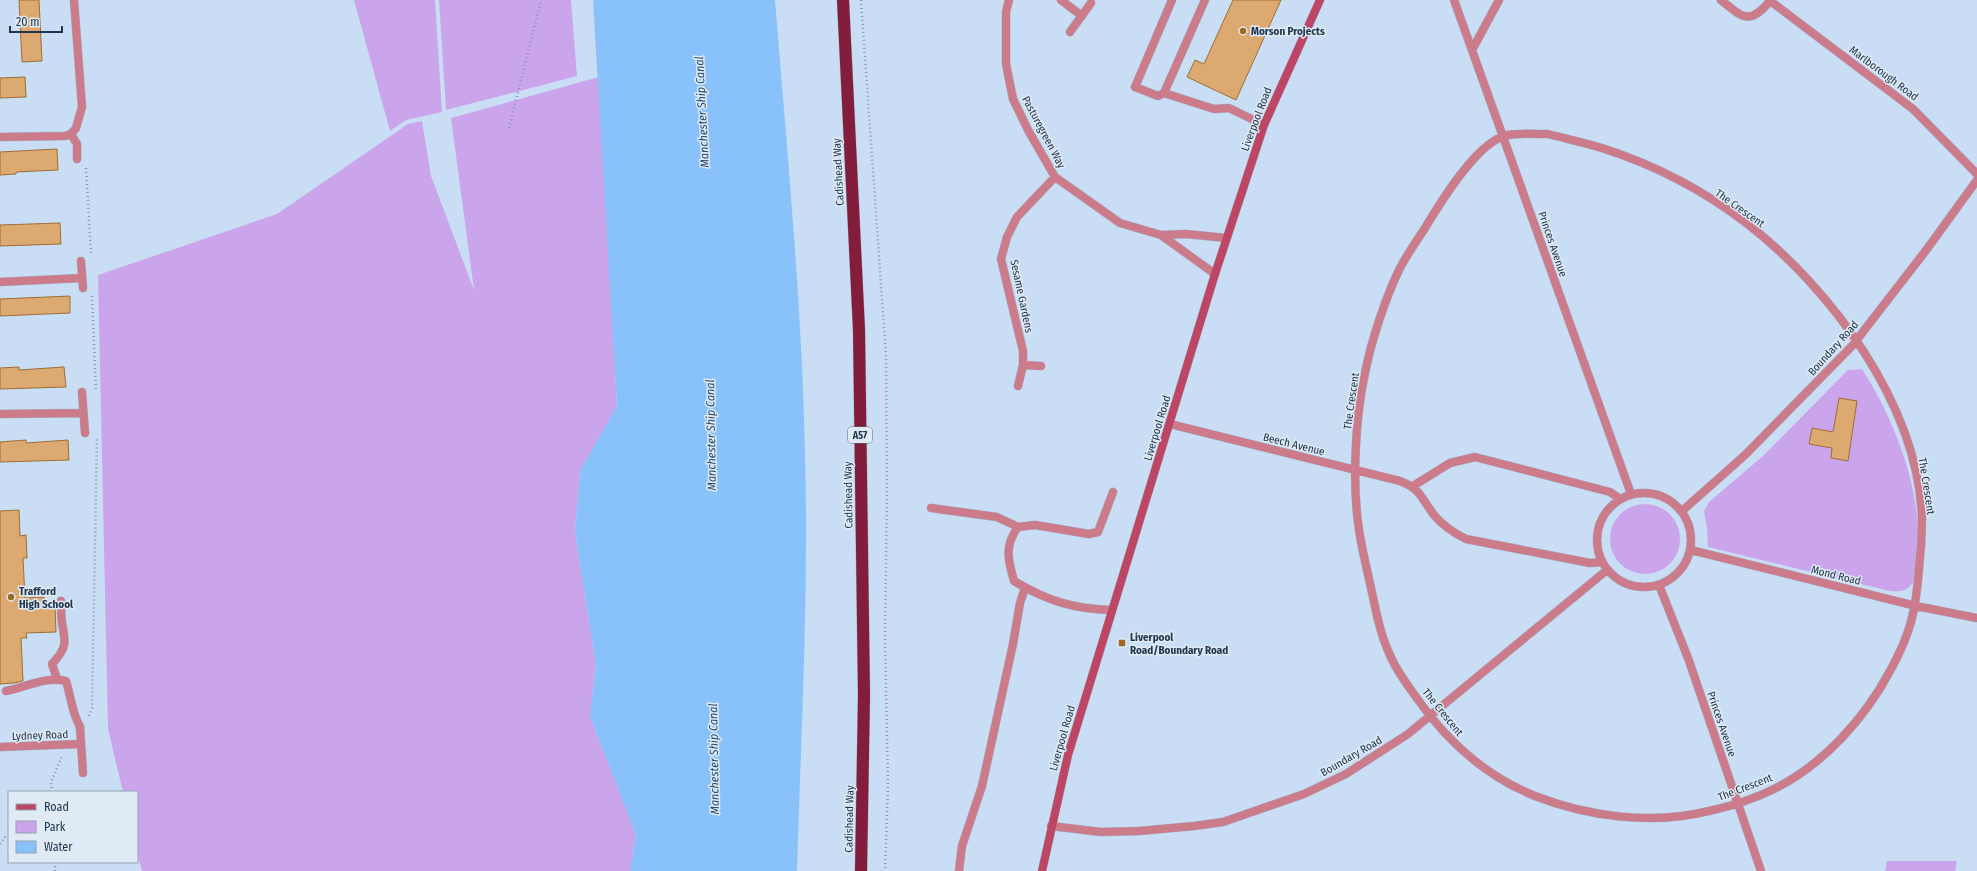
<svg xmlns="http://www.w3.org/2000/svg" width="1977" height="871" viewBox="0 0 1977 871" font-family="'Fira Sans Condensed',sans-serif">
	<rect width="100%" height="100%" fill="#c9def4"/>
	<path fill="#cba5ec" d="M354 0H435L442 112 406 120 390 131Z
		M439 0H571L577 76 446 110Z
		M599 77 617 406 580 471 575 532 596 664 590 716 636 835 630 871H142L137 853V792H123L108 729 98 275 277 214 408 124 422 121 431 176 474 290 451 118Z
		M1862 369C1891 414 1917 477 1918 532 1918 548 1915 565 1914 581 1908 591 1901 592 1890 591L1708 547 1707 528 1704 511 1709 502 1763 456 1848 370Z
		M1610 539a35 35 0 1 1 70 0a35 35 0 1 1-70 0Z
		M1887 861H1957L1955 871H1885Z"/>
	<path fill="#89c2fa" d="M593 0H775C787 151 802 303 805 455 809 593 801 732 797 871H630L636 835 590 716 596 664 575 532 580 471 617 406Z"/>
	<path fill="#dca970" stroke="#9d6e35" d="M19 0H39L42 61 22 62Z
		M1233 0H1281L1236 100 1187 77 1195 60 1204 64Z
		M25 77 26 97 0 98V78Z
		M57 149 58 170 16 172V174L0 175V152Z
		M60 223 61 244 0 246V225Z
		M70 296V313L0 316V299Z
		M19 367V370L64 367 66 387 0 389V368Z
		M1839 398 1857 401 1848 461 1831 458 1832 448 1809 444 1812 428 1833 432Z
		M26 440V443L68 440 69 460 0 462V442Z
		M19 510 20 536 26 535 27 558H23L25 598 44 597 45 606H55L56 632 26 633 27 638H21L23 681 14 683 0 684V511Z"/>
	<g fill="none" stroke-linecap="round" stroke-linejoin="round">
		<defs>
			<path id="lane" d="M1172 0 1135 87 1158 96 1164 93 1214 109 1229 108 1264 125
				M1721 0C1744 19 1750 25 1771 0
				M1164 93 1205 0
				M931 508 997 517 1018 527
				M1112 610C1074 609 1047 601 1014 581 1008 560 1004 546 1018 527L1035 525 1089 534 1098 532 1113 492
				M57 679 52 664C67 648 66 643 62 623 61 616 61 608 61 601
				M6 691C26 687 46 676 66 681 71 697 72 713 80 727
				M959 871 962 846 982 786 1013 644 1020 603 1025 588"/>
			<path id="street" d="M1009 0 1006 12V64L1013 99 1028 130 1055 177 1120 223 1161 235 1215 274
				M1061 0 1082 16
				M1454 0 1631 494
				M1769 0 1913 109 1977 174
				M1070 32 1091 3
				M1472 50 1499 0
				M71 134 77 144V159
				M1548 134C1567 139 1587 143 1605 149 1654 165 1704 191 1745 222 1831 288 1918 405 1922 518 1922 535 1921 551 1919 568 1916 610 1911 633 1890 671 1865 718 1823 765 1774 789 1754 799 1732 806 1709 811 1652 825 1589 817 1535 796 1485 776 1446 740 1416 697 1406 683 1396 670 1390 655 1380 634 1376 611 1371 588 1367 569 1362 550 1359 530 1352 484 1355 419 1365 373 1371 342 1385 299 1399 270 1406 256 1416 242 1425 228 1440 203 1478 140 1508 135 1521 133 1535 134 1548 134Z
				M0 137 65 136 71 134 76 128 82 107 74 0
				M1161 235 1186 234 1226 238
				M81 261 83 288
				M0 282 82 278
				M1023 365 1041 366
				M1018 386 1023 365V351L1001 259 1007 237 1017 217 1055 177
				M82 392 85 433
				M0 414 83 413
				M1170 424 1400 481C1421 489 1421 498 1434 515 1443 526 1454 533 1466 539L1590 563 1602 562
				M1413 486 1450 463 1475 457 1610 492 1620 499
				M1597 540a47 47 0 1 1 94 0a47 47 0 1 1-94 0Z
				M1682 511 1745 455 1852 346 1927 249 1977 180
				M1691 550 1916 606 1977 618
				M1659 585 1688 658 1761 871
				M80 727 83 773
				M0 747 80 744
				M1051 826 1101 832 1139 831 1194 826 1223 822 1304 794 1346 774 1408 734 1607 570"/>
			<path id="secondary" d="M1042 871 1068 755 1215 274 1264 125 1320 0"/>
			<path id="highway" d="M843 0 859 330 864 695 861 871"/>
		</defs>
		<use href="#lane" stroke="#a7bcd2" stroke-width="9"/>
		<use href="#street" stroke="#a7bcd2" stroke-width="9"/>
		<use href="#secondary" stroke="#a7bcd2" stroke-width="9"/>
		<use href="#highway" stroke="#a7bcd2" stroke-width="13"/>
		<path stroke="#849ab0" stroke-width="2.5" stroke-dasharray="1 3" stroke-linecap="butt" d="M861 0 886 356 887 493 885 638 888 785 885 871
			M509 128 541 0
			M86 168 91 253
			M92 296 96 391
			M89 716 92 708 97 437
			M52 792 51 782 62 756
			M0 844 5 837H9
			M55 862V871"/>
		<use href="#lane" stroke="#cc7b8a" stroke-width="8"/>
		<use href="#street" stroke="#cc7b8a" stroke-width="8"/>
		<use href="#secondary" stroke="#bc4663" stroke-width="8"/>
		<use href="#highway" stroke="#821e3b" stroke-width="12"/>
	</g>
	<g fill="#9f6922" stroke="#dfeaf5" stroke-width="1.5">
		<circle cx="1243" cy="31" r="4"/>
		<circle cx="11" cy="597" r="4"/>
		<rect x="1118" y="639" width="8" height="8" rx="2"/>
	</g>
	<g text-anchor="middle" stroke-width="3" stroke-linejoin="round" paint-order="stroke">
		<rect fill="#dfeaf5" stroke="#596c7f" stroke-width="1" x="848" y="427" width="24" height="16" rx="3"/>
		<g font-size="10" font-weight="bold" fill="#20364c">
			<text x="860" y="439">A57</text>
		</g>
		<g font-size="11" font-weight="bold" fill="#20364c" stroke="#dfeaf5" text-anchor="start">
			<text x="1251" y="35">Morson Projects</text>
			<text x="19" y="595">Trafford<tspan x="19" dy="13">High School</tspan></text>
			<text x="1130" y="641">Liverpool<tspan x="1130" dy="13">Road/Boundary Road</tspan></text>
		</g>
		<g font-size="11" fill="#20364c" stroke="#dfeaf5">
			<text transform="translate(1884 73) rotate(37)" y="4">Marlborough Road</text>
			<text transform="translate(1256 119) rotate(-69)" y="4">Liverpool Road</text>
			<text transform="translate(1044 132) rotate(62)" y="4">Pasturegreen Way</text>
			<text transform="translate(838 172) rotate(-93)" y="4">Cadishead Way</text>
			<text transform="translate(1740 208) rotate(35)" y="4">The Crescent</text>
			<text transform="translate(1553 244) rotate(71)" y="4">Princes Avenue</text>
			<text transform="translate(1022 296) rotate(78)" y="4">Sesame Gardens</text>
			<text transform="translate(1833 348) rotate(-48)" y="4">Boundary Road</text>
			<text transform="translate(1351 401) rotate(-82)" y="4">The Crescent</text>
			<text transform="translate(1157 428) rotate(-73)" y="4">Liverpool Road</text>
			<text transform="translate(1294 444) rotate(14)" y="4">Beech Avenue</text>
			<text transform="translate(1927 486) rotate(81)" y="4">The Crescent</text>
			<text transform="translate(848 495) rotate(-91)" y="4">Cadishead Way</text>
			<text transform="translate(1836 575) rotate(14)" y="4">Mond Road</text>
			<text transform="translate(1443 712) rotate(51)" y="4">The Crescent</text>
			<text transform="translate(1722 724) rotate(71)" y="4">Princes Avenue</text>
			<text transform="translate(40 735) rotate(-2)" y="4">Lydney Road</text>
			<text transform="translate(1062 738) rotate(-74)" y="4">Liverpool Road</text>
			<text transform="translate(1351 756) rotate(-30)" y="4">Boundary Road</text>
			<text transform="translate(1745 787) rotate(-21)" y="4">The Crescent</text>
			<text transform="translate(849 819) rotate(-89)" y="4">Cadishead Way</text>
		</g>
		<g font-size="12" font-style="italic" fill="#224a6f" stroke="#dfeaf5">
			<text transform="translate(702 112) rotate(-93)" y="4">Manchester Ship Canal</text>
			<text transform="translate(711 435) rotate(-91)" y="4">Manchester Ship Canal</text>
			<text transform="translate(714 759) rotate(-91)" y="4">Manchester Ship Canal</text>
		</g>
	</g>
	<rect x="8" y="791" width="130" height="72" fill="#dfeaf5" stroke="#93a2b1"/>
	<rect x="16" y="804" width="20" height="6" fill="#bc4663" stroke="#93a2b1"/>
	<text x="44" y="811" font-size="12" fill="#20364c">Road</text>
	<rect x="16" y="821" width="20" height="12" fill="#cba5ec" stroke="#93a2b1"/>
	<text x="44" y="831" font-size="12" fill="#20364c">Park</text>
	<rect x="16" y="841" width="20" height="12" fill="#89c2fa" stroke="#93a2b1"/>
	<text x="44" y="851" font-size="12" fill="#20364c">Water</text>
	<path d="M10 26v6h52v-6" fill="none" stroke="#20364c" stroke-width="2"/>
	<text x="16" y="26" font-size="12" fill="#20364c" stroke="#dfeaf5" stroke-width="3" paint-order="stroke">20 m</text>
</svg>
